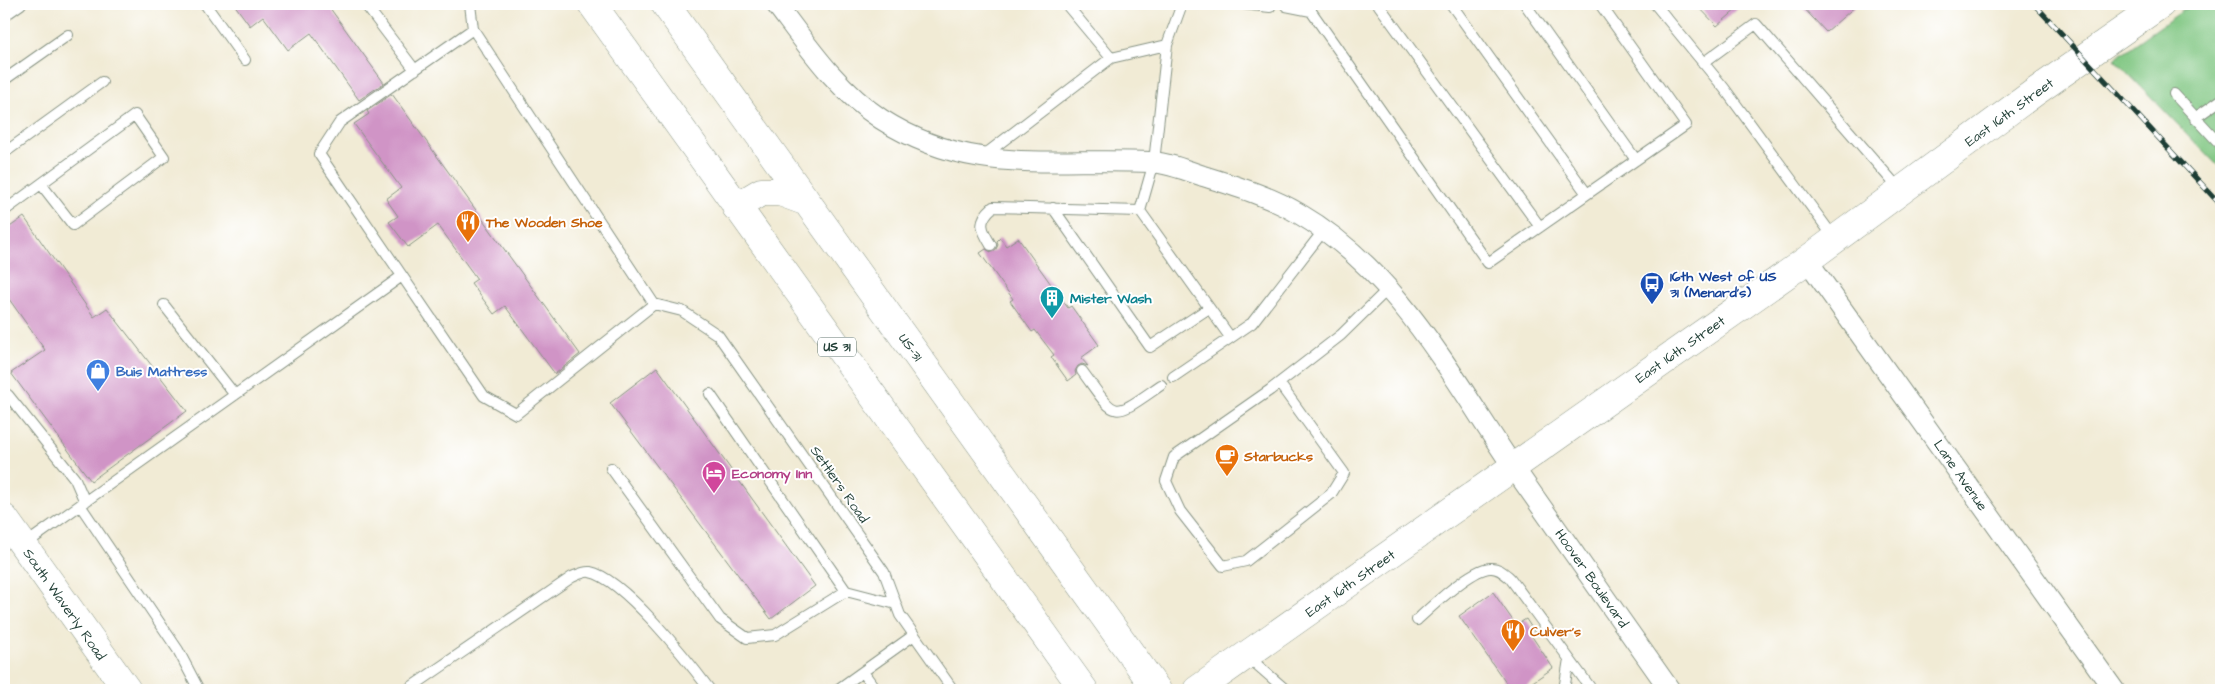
<svg xmlns="http://www.w3.org/2000/svg" width="2225" height="694" viewBox="0 0 2225 694" font-family="'Architects Daughter',sans-serif">
	<rect width="100%" height="100%" fill="#fff"/>
	<filter id="ink" filterUnits="userSpaceOnUse"><feTurbulence type="fractalNoise" baseFrequency=".02" numOctaves="2"/><feDisplacementMap in="SourceGraphic" scale="10" xChannelSelector="R" yChannelSelector="G"/><feConvolveMatrix kernelMatrix="1 2 1 2 8 2 1 2 1" color-interpolation-filters="sRGB"/></filter>
	<filter id="wash" filterUnits="userSpaceOnUse"><feTurbulence type="fractalNoise" baseFrequency=".0096" numOctaves="4" result="noise"/><feDisplacementMap in="SourceGraphic" scale="20" xChannelSelector="R" yChannelSelector="G"/><feGaussianBlur stdDeviation="1.12" result="paint"/><feColorMatrix in="noise" values="0 0 0 0 0 0 0 0 0 0 0 0 0 0 0 0 0 1.4 0 .05"/><feComposite in="paint" operator="in"/></filter>
	<g filter="url(#wash)">
		<rect width="100%" height="100%" fill="#f1ebd5"/>
		<path fill="#7fc681" stroke="#4f825a" d="M2192 4H2221V169L2114 59Z"/>
		<g id="blocks">
			<path fill="#d094c6" d="M234 4H327L384 83 359 100 311 33 288 50 263 16 250 26Z
				M1696 4H1743L1717 26Z
				M1800 4H1858L1826 32Z
				M392 94 580 354 555 374 505 306 494 314 471 283 477 279 438 225 408 247 389 222 398 216 386 199 401 188 354 124 369 114 367 111Z
				M24 217 94 317 107 308 187 411 91 481 11 373 45 350 4 292V231Z
				M1000 238 1006 246 1018 238 1068 308 1071 306 1099 345 1081 358 1088 366 1082 364 1078 366 1075 371 1076 375 1068 381 1051 357 1054 355 1035 330 1032 332 1010 301 1013 299 980 253 986 249 991 252 995 251 998 245 997 241Z
				M657 367 815 586 771 619 610 403Z
				M1493 592 1516 625 1526 619 1535 633 1531 635 1553 668 1521 690H1511L1459 616Z"/>
		</g>
	</g>
	<g filter="url(#ink)">
		<use href="#blocks" fill-opacity="0" stroke="#889484" stroke-width="1"/>
		<g fill="none" stroke-linecap="round" stroke-linejoin="round">
			<defs>
				<path id="service" d="M205 4 245 60
					M365 4 415 70
					M470 4 473 29
					M1066 4 1111 58 1167 45 1154 162 1140 211
					M1243 4 1270 7
					M1311 4V11L1488 263 1686 125 1600 4
					M1378 4 1540 227
					M1451 4 1587 194
					M1525 4 1636 160
					M1655 4 1724 88 1835 239
					M1286 6 1311 11
					M4 16 21 4
					M1167 45 1182 4
					M1703 63 1756 24 1900 190
					M4 80 68 35
					M2174 94 2221 145
					M2195 118 2221 100
					M4 153 102 82
					M983 156 1111 58
					M1053 208 1150 347 1209 308
					M4 211 135 115 164 157 73 225 41 184
					M1140 211 1230 337
					M991 245C981 229 977 221 993 207L1140 211
					M654 304 473 29 340 122 319 154 484 396 516 414 654 304 682 311 718 335 884 572 900 615 953 690
					M164 305 235 395
					M1082 371C1118 420 1110 420 1161 385
					M1173 377 1252 323 1324 230
					M1279 383 1344 473 1331 494 1246 561 1223 566 1180 511 1166 481 1174 457 1270 390 1341 335 1389 288
					M710 394 846 591
					M8 395 75 479 85 502
					M611 468 720 619 747 638 775 635 846 591 896 604
					M80 505 178 650 199 690
					M24 545 402 276
					M1417 620C1431 607 1471 569 1490 568 1498 567 1504 573 1510 578L1592 690
					M1247 656 1286 690
					M863 672 876 690
					M407 690 572 577C577 575 585 571 590 572 623 578 689 662 710 690
					M837 690 914 635
					M1564 690 1569 659"/>
				<path id="minor" d="M776 4C807 45 837 90 881 119 971 177 1052 157 1151 162 1168 163 1186 170 1203 176 1235 186 1269 196 1298 213 1398 271 1451 376 1514 468 1566 543 1618 616 1670 690
					M1807 260 2114 690"/>
				<path id="secondary" d="M4 518 127 690
					M1197 690 1807 260 2035 92 2161 4"/>
				<path id="trunk" d="M592 4 1084 690
					M665 4 1157 690
					M736 207 761 192H780L807 202"/>
			</defs>
			<use href="#service" stroke="#889484" stroke-width="12"/>
			<use href="#minor" stroke="#889484" stroke-width="22"/>
			<use href="#secondary" stroke="#889484" stroke-width="29"/>
			<use href="#trunk" stroke="#889484" stroke-width="29"/>
			<use href="#service" stroke="#fff" stroke-width="10"/>
			<use href="#minor" stroke="#fff" stroke-width="20"/>
			<use href="#secondary" stroke="#fff" stroke-width="28"/>
			<use href="#trunk" stroke="#fff" stroke-width="28"/>
			<defs>
				<path id="rail" d="M2034 4 2221 205"/>
			</defs>
			<use href="#rail" stroke="#1f3d34" stroke-width="5.5"/>
			<use href="#rail" stroke="#fff" stroke-width="4" stroke-dasharray="11" stroke-linecap="butt"/>
		</g>
	</g>
	<defs>
		<symbol id="restaurant-pin" viewBox="-11 -11 22 30"><path d="M0 17L-7.5 6A9.5 9.5 0 1 1 7.5 6Z" fill="#e8710a" stroke="#fff"/><path d="M-5-6h1v4h1v-4h1v4h1v-4h1v5L-1.5 .5V6h-2V.5L-5-1ZM5-6V6H3V1.5H1.5Q1.5-4 5-6Z" fill="#fff"/></symbol>
		<symbol id="bus-pin" viewBox="-11 -11 22 30"><path d="M0 17L-7.5 6A9.5 9.5 0 1 1 7.5 6Z" fill="#1a4fb4" stroke="#fff"/><path d="M-5-6H5V4H4V6H2V4H-2V6H-4V4H-5ZM-3.5-4V0h7V-4ZM-3.5 1.2v1.5H-2V1.2ZM2 1.2v1.5H3.5V1.2Z" fill="#fff"/></symbol>
		<symbol id="building-pin" viewBox="-11 -11 22 30"><path d="M0 17L-7.5 6A9.5 9.5 0 1 1 7.5 6Z" fill="#0f9aa8" stroke="#fff"/><path d="M-4-6H4V6H1V3H-1V6H-4ZM-2.5-4.3h1.7v1.8h-1.7ZM.8-4.3h1.7v1.8H.8ZM-2.5-1h1.7V.8h-1.7ZM.8-1h1.7V.8H.8Z" fill="#fff"/></symbol>
		<symbol id="shop-pin" viewBox="-11 -11 22 30"><path d="M0 17L-7.5 6A9.5 9.5 0 1 1 7.5 6Z" fill="#3f7fe0" stroke="#fff"/><path d="M-5-2.5h2.3a2.7 3.5 0 0 1 5.4 0H5L5.5 6h-11ZM-1.5-2.5h3a1.5 2.3 0 0 0-3 0Z" fill="#fff"/></symbol>
		<symbol id="cafe-pin" viewBox="-11 -11 22 30"><path d="M0 17L-7.5 6A9.5 9.5 0 1 1 7.5 6Z" fill="#e8710a" stroke="#fff"/><path d="M-5.5-4.5H6V0H3Q3 3.5 0 3.5H-2.5Q-5.5 3.5-5.5 0ZM3-3.2v2h1.7v-2ZM-6 4.5H4V6H-6Z" fill="#fff"/></symbol>
		<symbol id="hotel-pin" viewBox="-11 -11 22 30"><path d="M0 17L-7.5 6A9.5 9.5 0 1 1 7.5 6Z" fill="#d1479c" stroke="#fff"/><path d="M-6-4.5h1.5V1H6V5H4.5V3h-9V5H-6ZM-4 0a1.8 1.8 0 1 1 3.6 0ZM.5 0V-2.5h3Q6-2.5 6 0Z" fill="#fff"/></symbol>
	</defs>
	<g fill-rule="evenodd">
		<use href="#restaurant-pin" x="454" y="208" width="28" height="38"/>
		<use href="#bus-pin" x="1638" y="270" width="28" height="38"/>
		<use href="#building-pin" x="1038" y="284" width="28" height="38"/>
		<use href="#shop-pin" x="84" y="357" width="28" height="38"/>
		<use href="#cafe-pin" x="1213" y="442" width="28" height="38"/>
		<use href="#hotel-pin" x="700" y="459" width="28" height="38"/>
		<use href="#restaurant-pin" x="1499" y="617" width="28" height="38"/>
	</g>
	<g text-anchor="middle" stroke-width="4" stroke-linejoin="round" paint-order="stroke">
		<rect fill="#fff" stroke="#627771" stroke-width="1" x="818" y="337.5" width="38" height="19" rx="4"/>
		<g font-size="12" font-weight="bold" fill="#1f3d34">
			<text x="837" y="351">US 31</text>
		</g>
		<g font-size="14" fill="#1f3d34" stroke="#fff">
			<text transform="translate(2009 112) rotate(-36)" y="5">East 16th Street</text>
			<text transform="translate(911 347) rotate(54)" y="5">US-31</text>
			<text transform="translate(1680 349) rotate(-35)" y="5">East 16th Street</text>
			<text transform="translate(1961 475) rotate(55)" y="5">Lane Avenue</text>
			<text transform="translate(840 484) rotate(55)" y="5">Settlers Road</text>
			<text transform="translate(1592 578) rotate(55)" y="5">Hoover Boulevard</text>
			<text transform="translate(1350 583) rotate(-35)" y="5">East 16th Street</text>
			<text transform="translate(65 604) rotate(55)" y="5">South Waverly Road</text>
		</g>
		<g font-size="14" font-weight="bold" fill="#c56008" stroke="#fff" text-anchor="start">
			<text x="486" y="227">The Wooden Shoe</text>
			<text x="1244" y="461">Starbucks</text>
			<text x="1530" y="636">Culver's</text>
		</g>
		<g font-size="14" font-weight="bold" fill="#164399" stroke="#fff" text-anchor="start">
			<text x="1670" y="281">16th West of US<tspan x="1670" dy="16">31 (Menard's)</tspan></text>
		</g>
		<g font-size="14" font-weight="bold" fill="#0d838f" stroke="#fff" text-anchor="start">
			<text x="1070" y="303">Mister Wash</text>
		</g>
		<g font-size="14" font-weight="bold" fill="#366cbe" stroke="#fff" text-anchor="start">
			<text x="116" y="376">Buis Mattress</text>
		</g>
		<g font-size="14" font-weight="bold" fill="#b23c85" stroke="#fff" text-anchor="start">
			<text x="732" y="478">Economy Inn</text>
		</g>
	</g>
	<rect width="2225" height="694" fill="none" stroke="#fff" stroke-width="20"/>
</svg>
